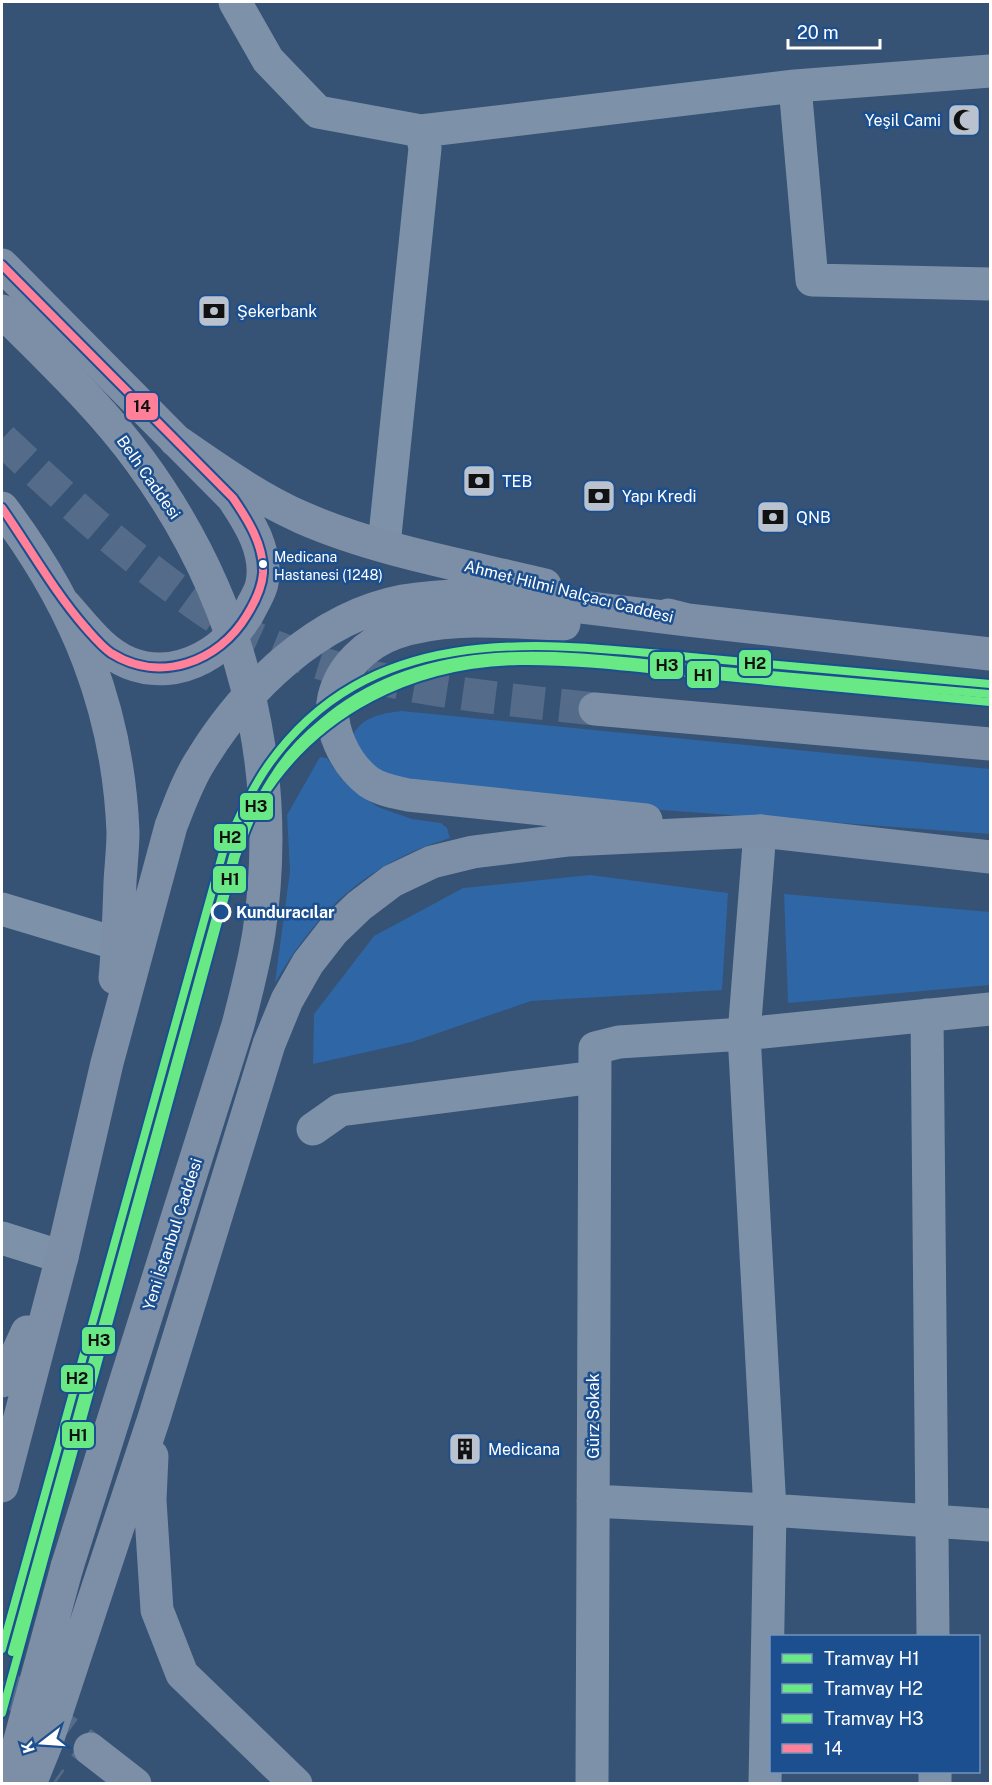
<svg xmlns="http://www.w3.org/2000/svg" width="992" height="1785" viewBox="0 0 992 1785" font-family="'Public Sans',sans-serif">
	<rect width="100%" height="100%" fill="#365274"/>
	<path fill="#2f66a5" d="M402 711 990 769V834L648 809 382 778 352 738C359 717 383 713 402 711Z
		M320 757 327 758 342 780 369 801 378 807 412 819 441 823 447 828 450 838C368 863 318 909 275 983L290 871 287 815Z
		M590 875 728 893 722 990 531 1001 412 1042 313 1064 314 1014 374 936 463 888Z
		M784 894 990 912V985L788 1003Z"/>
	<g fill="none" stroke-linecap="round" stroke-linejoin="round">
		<path stroke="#546c89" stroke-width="33" stroke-dasharray="33 16" stroke-linecap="butt" d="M2 439C57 491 112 542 173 587 197 605 223 624 250 636 360 687 476 696 595 709
			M2 1684 90 1749
			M13 1754 55 1784"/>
		<path stroke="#7d92a8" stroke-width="33" d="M235 2 268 60 318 112 421 131 795 86 990 71
			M795 86 812 280 990 284
			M384 545 425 148 421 131
			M760 831 744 1034 770 1510 765 1784
			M2 909 118 944
			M927 1015 933 1636
			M313 1129 340 1110 595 1077
			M2 1238 62 1257
			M593 1501 770 1510 990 1525
			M935 1772V1784
			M592 1784 595 1048 619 1042 744 1034 990 1009"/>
		<path stroke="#7d8ea7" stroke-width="33" d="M2 265 233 498C249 522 268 551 262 583 261 590 256 598 253 604 232 649 180 683 129 663 102 652 84 626 65 605
			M175 440C216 468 257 498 303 518 376 550 467 566 545 585
			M2 508C76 606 118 708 123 832 123 848 121 865 120 882 119 914 118 946 115 978
			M668 615 688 620 990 654
			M564 624C509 623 448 614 395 633 367 643 341 667 334 697 327 727 345 764 369 782 381 790 395 792 408 795L646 820
			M595 709 990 744
			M2 1381 12 1365 27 1332
			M152 1456 150 1500 157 1610 182 1674 296 1784
			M2 1486 62 1257 107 1063 171 826C180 803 188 780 201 760 245 688 318 617 403 601 432 596 461 595 490 596L688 620
			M90 1749 135 1784
			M8 1784 67 1567
			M30 1784 46 1744 154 1418 269 1044 287 1000 308 963 333 931 359 906 392 881 432 862 473 852 569 840 760 831 990 857"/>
		<path stroke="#7d8ea7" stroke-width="33" d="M2 311C49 359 100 406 140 461 240 597 284 765 259 932 254 964 246 994 238 1025L67 1567"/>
		<defs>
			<path id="bus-1" d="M2 265 233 498C248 520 264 545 263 573 262 588 255 602 247 615 219 662 160 684 111 653 101 646 93 636 85 627 53 590 30 548 2 508"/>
		</defs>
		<use href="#bus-1" stroke="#1b4f8f" stroke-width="12"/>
		<use href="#bus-1" stroke="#ff8098" stroke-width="8"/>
		<defs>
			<path id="tram-1" d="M2 1713 236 856C243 838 249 818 259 802 316 710 413 663 519 661 581 660 643 669 705 675 800 684 895 693 990 702"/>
			<path id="tram-2" d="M2 1649 223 852C237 822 250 791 269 764 374 617 546 643 701 658 798 667 894 676 990 684"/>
			<path id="tram-3" d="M12 1652 233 856C246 826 259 798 277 772 289 753 306 736 323 722 430 631 572 656 701 669 797 678 893 686 989 694"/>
		</defs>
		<use href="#tram-1" stroke="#1b4f8f" stroke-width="12"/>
		<use href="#tram-2" stroke="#1b4f8f" stroke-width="12"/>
		<use href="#tram-3" stroke="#1b4f8f" stroke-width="12"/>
		<use href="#tram-1" stroke="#68e985" stroke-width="8"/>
		<use href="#tram-2" stroke="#68e985" stroke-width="8"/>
		<use href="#tram-3" stroke="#68e985" stroke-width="8"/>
	</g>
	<defs>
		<symbol id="mosque-square" viewBox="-11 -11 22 22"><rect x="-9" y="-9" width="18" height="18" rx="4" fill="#b9c2ce" stroke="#1b4f8f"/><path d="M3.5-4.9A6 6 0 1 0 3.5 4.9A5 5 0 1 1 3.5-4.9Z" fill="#111"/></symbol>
		<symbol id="bank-square" viewBox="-11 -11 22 22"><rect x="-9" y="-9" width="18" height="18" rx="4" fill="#b9c2ce" stroke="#1b4f8f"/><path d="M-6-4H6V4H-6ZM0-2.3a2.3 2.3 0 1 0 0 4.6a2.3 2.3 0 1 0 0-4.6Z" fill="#111"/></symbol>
		<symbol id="building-square" viewBox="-11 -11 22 22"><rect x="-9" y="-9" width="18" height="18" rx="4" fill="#b9c2ce" stroke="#1b4f8f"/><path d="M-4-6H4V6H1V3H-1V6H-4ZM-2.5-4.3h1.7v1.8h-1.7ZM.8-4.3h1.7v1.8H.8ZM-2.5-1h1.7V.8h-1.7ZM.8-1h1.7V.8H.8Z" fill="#111"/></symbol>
	</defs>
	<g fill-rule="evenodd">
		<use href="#mosque-square" x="945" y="101" width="38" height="38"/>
		<use href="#bank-square" x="195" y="292" width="38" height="38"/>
		<use href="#bank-square" x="460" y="462" width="38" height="38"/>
		<use href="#bank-square" x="580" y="477" width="38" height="38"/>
		<use href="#bank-square" x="754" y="498" width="38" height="38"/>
		<use href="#building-square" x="446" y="1430" width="38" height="38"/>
	</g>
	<circle fill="#fff" stroke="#1b4f8f" stroke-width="2" cx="263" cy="564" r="5"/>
	<circle fill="#1b4f8f" stroke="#fff" stroke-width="3" cx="221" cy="912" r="9"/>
	<g text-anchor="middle" stroke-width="5" stroke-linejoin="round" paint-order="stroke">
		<g font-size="14" fill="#fff" stroke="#1b4f8f" text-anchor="start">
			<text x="274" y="562">Medicana<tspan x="274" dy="18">Hastanesi (1248)</tspan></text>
		</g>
		<g font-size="16" fill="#fff" stroke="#1b4f8f" text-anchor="start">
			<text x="941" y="126" text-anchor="end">Yeşil Cami</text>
			<text x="237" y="317">Şekerbank</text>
			<text x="502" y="487">TEB</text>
			<text x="622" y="502">Yapı Kredi</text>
			<text x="796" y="523">QNB</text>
			<text x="488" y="1455">Medicana</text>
		</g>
		<g font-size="16" fill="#fff" stroke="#1b4f8f">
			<text transform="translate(149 477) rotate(55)" y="6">Belh Caddesi</text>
			<text transform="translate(569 591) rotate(14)" y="6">Ahmet Hilmi Nalçacı Caddesi</text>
			<text transform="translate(172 1234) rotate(-72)" y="6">Yeni İstanbul Caddesi</text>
			<text transform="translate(593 1416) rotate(-90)" y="6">Gürz Sokak</text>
		</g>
		<g font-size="16" font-weight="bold" fill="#fff" stroke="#1b4f8f" text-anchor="start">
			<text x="236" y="918">Kunduracılar</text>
		</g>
	</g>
	<g stroke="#1b4f8f" stroke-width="2">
		<rect x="125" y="392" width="34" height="29" rx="6" fill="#ff8098"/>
		<rect x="738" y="649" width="34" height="28" rx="6" fill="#68e985"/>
		<rect x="649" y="651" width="35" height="29" rx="6" fill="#68e985"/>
		<rect x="686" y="660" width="34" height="29" rx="6" fill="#68e985"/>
		<rect x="239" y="792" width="35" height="29" rx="6" fill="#68e985"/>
		<rect x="213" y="823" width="34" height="29" rx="6" fill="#68e985"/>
		<rect x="212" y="865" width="35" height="29" rx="6" fill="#68e985"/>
		<rect x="81" y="1326" width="35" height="29" rx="6" fill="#68e985"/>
		<rect x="60" y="1364" width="34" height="29" rx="6" fill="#68e985"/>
		<rect x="61" y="1421" width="34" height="28" rx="6" fill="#68e985"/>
	</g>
	<g font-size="16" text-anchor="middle" font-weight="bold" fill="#111">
		<text x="142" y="412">14</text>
		<text x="755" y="669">H2</text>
		<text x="667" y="671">H3</text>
		<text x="703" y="681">H1</text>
		<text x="256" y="812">H3</text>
		<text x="230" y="843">H2</text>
		<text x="230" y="885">H1</text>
		<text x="99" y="1346">H3</text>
		<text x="77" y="1384">H2</text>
		<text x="78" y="1441">H1</text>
	</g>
	<rect width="992" height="1785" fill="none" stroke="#ffffff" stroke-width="6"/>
	<rect x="770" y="1635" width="210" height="138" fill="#1b4f8f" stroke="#7695bc" stroke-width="1.5"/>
	<rect x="782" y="1654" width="30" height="9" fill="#68e985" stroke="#7695bc" stroke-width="1.5"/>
	<text x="824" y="1665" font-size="18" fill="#ffffff">Tramvay H1</text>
	<rect x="782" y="1684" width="30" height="9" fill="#68e985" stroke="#7695bc" stroke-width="1.5"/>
	<text x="824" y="1695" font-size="18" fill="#ffffff">Tramvay H2</text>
	<rect x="782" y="1714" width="30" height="9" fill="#68e985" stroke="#7695bc" stroke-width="1.5"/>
	<text x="824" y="1725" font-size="18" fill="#ffffff">Tramvay H3</text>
	<rect x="782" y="1744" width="30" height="9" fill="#ff8098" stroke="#7695bc" stroke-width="1.5"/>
	<text x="824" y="1755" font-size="18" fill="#ffffff">14</text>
	<g transform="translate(42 1743) rotate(253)" stroke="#1b4f8f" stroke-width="4.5" paint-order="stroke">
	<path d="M0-4.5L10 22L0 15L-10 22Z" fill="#ffffff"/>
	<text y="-9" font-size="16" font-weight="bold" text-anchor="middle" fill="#ffffff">K</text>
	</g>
	<path d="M788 39v9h92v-9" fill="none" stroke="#ffffff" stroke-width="3"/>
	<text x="797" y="39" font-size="18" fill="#ffffff" stroke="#1b4f8f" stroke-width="4.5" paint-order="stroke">20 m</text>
</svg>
